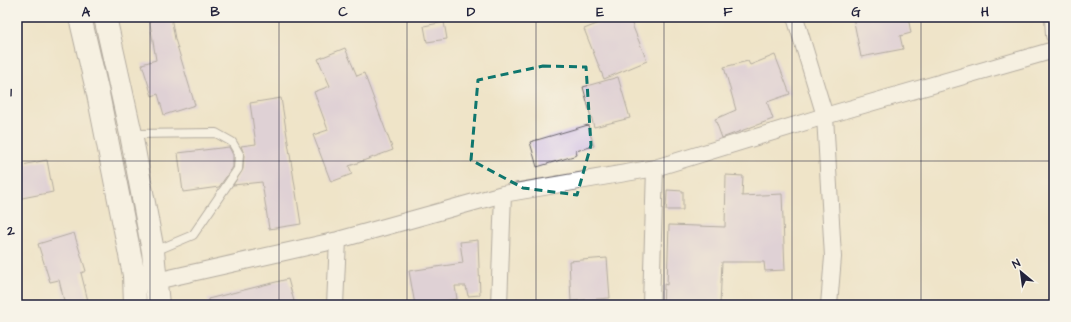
<svg xmlns="http://www.w3.org/2000/svg" width="1071" height="322" viewBox="0 0 1071 322" font-family="'Architects Daughter',sans-serif">
	<rect width="100%" height="100%" fill="#f7f3e8"/>
	<filter id="ink" filterUnits="userSpaceOnUse"><feTurbulence type="fractalNoise" baseFrequency=".025" numOctaves="2"/><feDisplacementMap in="SourceGraphic" scale="8" xChannelSelector="R" yChannelSelector="G"/><feConvolveMatrix kernelMatrix="1 2 1 2 8 2 1 2 1" color-interpolation-filters="sRGB"/></filter>
	<filter id="wash" filterUnits="userSpaceOnUse"><feTurbulence type="fractalNoise" baseFrequency=".012" numOctaves="4" result="noise"/><feDisplacementMap in="SourceGraphic" scale="16" xChannelSelector="R" yChannelSelector="G"/><feGaussianBlur stdDeviation="0.9" result="paint"/><feColorMatrix in="noise" values="0 0 0 0 0 0 0 0 0 0 0 0 0 0 0 0 0 1.4 0 .05"/><feComposite in="paint" operator="in"/></filter>
	<g filter="url(#wash)">
		<rect width="100%" height="100%" fill="#efe4c8"/>
		<g id="blocks">
			<path fill="#cdbae5" d="M149 17H171L175 39 195 105 164 115 158 94 152 96 142 64 156 60Z
				M615 17H629L647 61 604 79 584 29Z
				M853 17H908L911 33 900 36 903 49 861 57Z
				M444 22 447 39 427 42 424 26Z
				M345 48 357 76 364 73 393 150 349 166 352 174 331 182 313 135 328 130 314 92 330 86 318 59Z
				M775 55 790 94 767 102 773 119 722 138 715 119 736 110 724 67 748 61 750 65Z
				M618 77 630 118 594 127 583 87Z
				M281 98 301 224 269 229 262 182 233 185 243 169 244 154 241 146 256 144 250 103Z
				M588 125 594 146 576 151 577 155 537 167 530 142Z
				M229 147 233 155V167L219 187 183 192 178 153Z
				M47 160 53 192 17 199V166Z
				M726 175 743 176 742 196 782 194 785 270 765 271 764 262H722L720 305H663L664 284 667 285 669 225 725 227Z
				M667 190 683 191V210H666Z
				M74 233 86 271 81 273 89 305H65L59 280 50 282 38 244Z
				M478 240 480 295 468 296 466 286H455L457 299 415 305 409 271 463 263 460 242Z
				M607 258 610 298 571 301 569 261Z
				M288 279 295 305H208V299Z"/>
		</g>
	</g>
	<g filter="url(#ink)">
		<use href="#blocks" fill-opacity="0" stroke="#6a666c" stroke-width="1"/>
		<g fill="none" stroke-linecap="round" stroke-linejoin="round">
			<defs>
				<path id="lane" d="M132 134 216 133 232 142 239 154 238 169 193 235 155 251"/>
				<path id="street" d="M795 17 825 116 833 257 829 305
					M1053 17 1054 35
					M156 281 338 240 503 194 655 168 825 116 1054 50
					M335 305 338 240
					M499 305 503 194
					M651 305 655 168"/>
				<path id="secondary" d="M80 17 98 94 134 275 135 305
					M105 17 131 134 153 251 158 305"/>
			</defs>
			<use href="#lane" stroke="#6a666c" stroke-width="10"/>
			<use href="#street" stroke="#6a666c" stroke-width="18"/>
			<use href="#secondary" stroke="#6a666c" stroke-width="24"/>
			<use href="#lane" stroke="#fff" stroke-width="8"/>
			<use href="#street" stroke="#fff" stroke-width="16"/>
			<use href="#secondary" stroke="#fff" stroke-width="22"/>
		</g>
	</g>
	<path d="M0 0H1071V322H0ZM543 66 586 67 591 145 577 195 523 188 471 160 478 80Z" fill="#efe4c8" fill-opacity=".55" fill-rule="evenodd"/>
	<path fill="none" stroke="#0f766e" stroke-width="3" stroke-dasharray="8 5" stroke-linejoin="round" d="M543 66 586 67 591 145 577 195 523 188 471 160 478 80Z"/>
	<path fill="none" stroke="#22223b" stroke-width="1" stroke-opacity="0.55" d="M150 17V305M279 17V305M407 17V305M536 17V305M664 17V305M792 17V305M921 17V305M17 161H1054"/>
	<rect width="1071" height="322" fill="none" stroke="#f7f3e8" stroke-width="44"/>
	<g transform="translate(1021 272) rotate(331)" stroke="#f7f3e8" stroke-width="3" paint-order="stroke">
	<path d="M0-3L7 15L0 10L-7 15Z" fill="#22223b"/>
	<text y="-6" font-size="11" font-weight="bold" text-anchor="middle" fill="#22223b">N</text>
	</g>
	<rect x="22" y="22" width="1027" height="278" fill="none" stroke="#22223b" stroke-width="1.5"/>
	<g font-size="13" text-anchor="middle" font-weight="bold" fill="#22223b">
		<text x="86" y="16">A</text>
		<text x="215" y="16">B</text>
		<text x="343" y="16">C</text>
		<text x="471" y="16">D</text>
		<text x="600" y="16">E</text>
		<text x="728" y="16">F</text>
		<text x="856" y="16">G</text>
		<text x="985" y="16">H</text>
		<text x="11" y="96">1</text>
		<text x="11" y="235">2</text>
	</g>
</svg>
